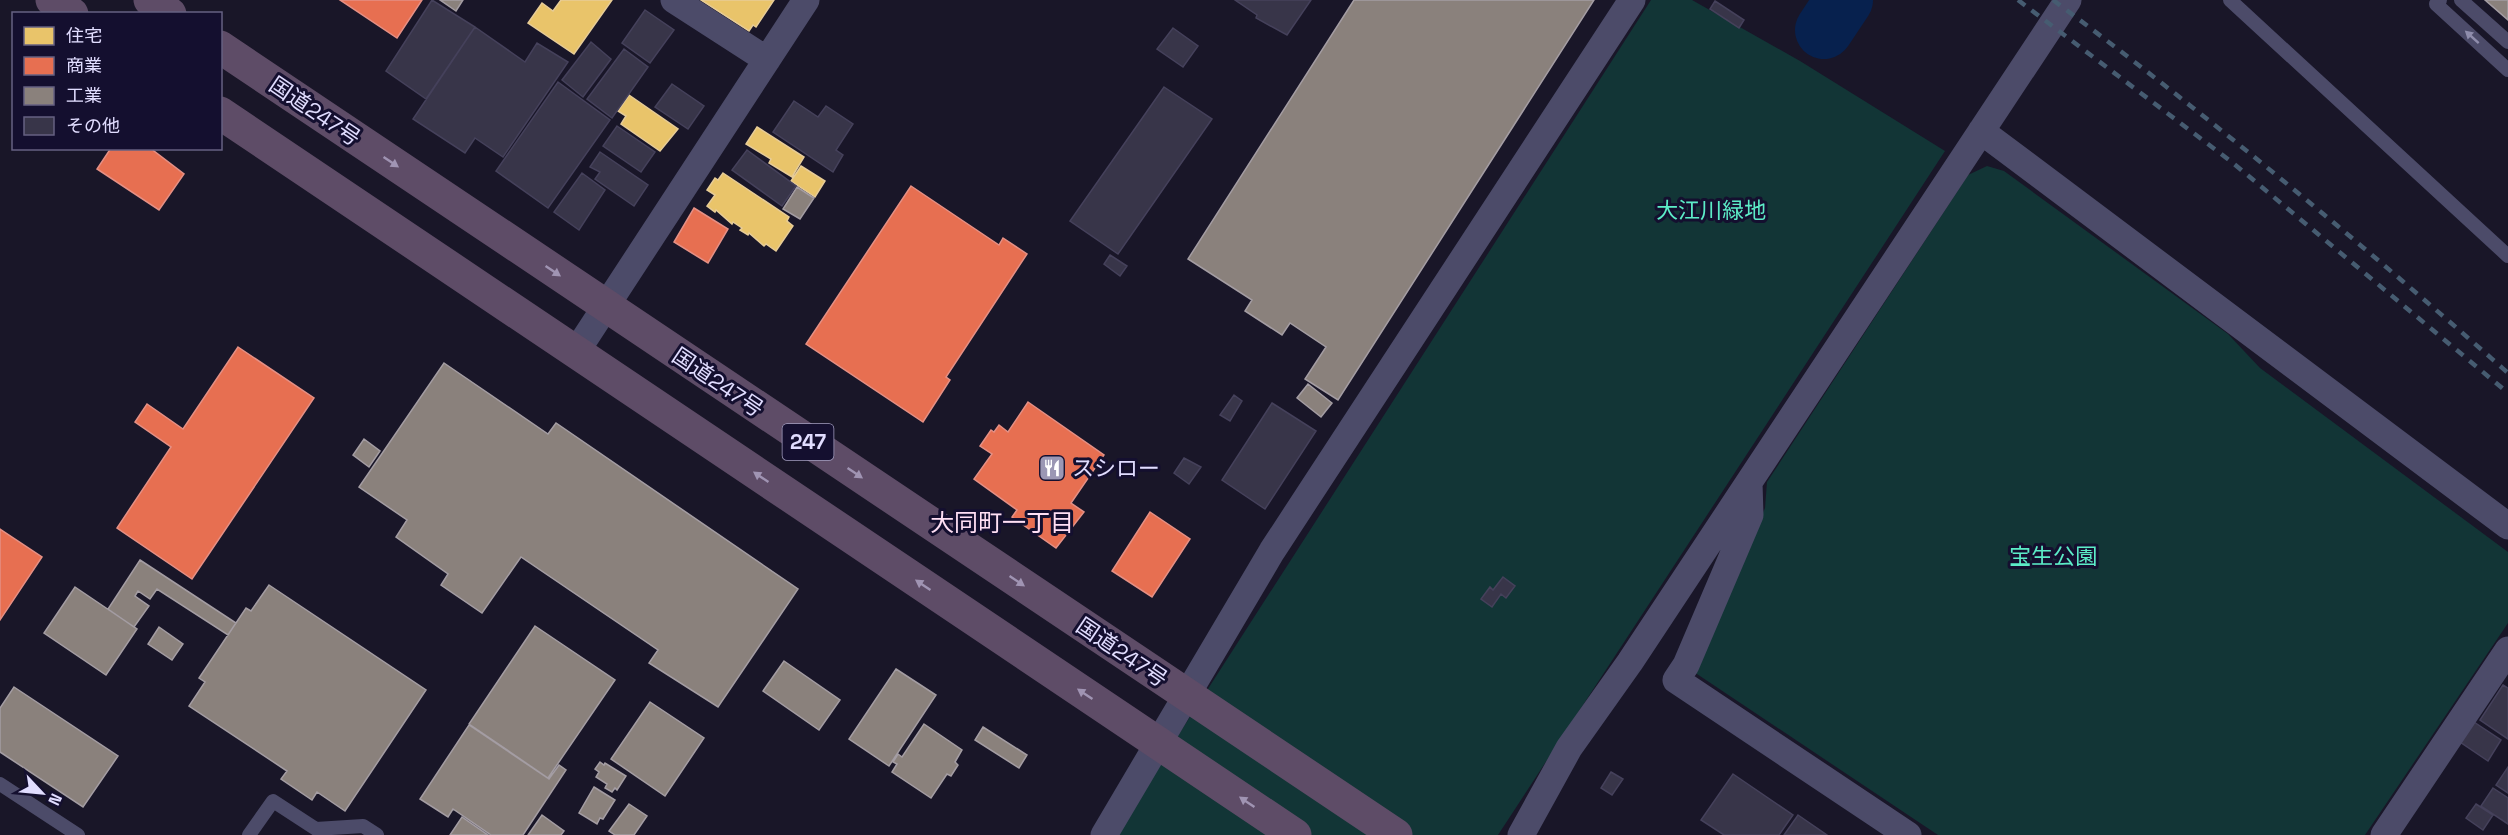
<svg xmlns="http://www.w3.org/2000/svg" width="2508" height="835" viewBox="0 0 2508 835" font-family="'Space Grotesk','Noto Sans JP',sans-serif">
	<rect width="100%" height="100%" fill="#191628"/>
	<path fill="#123536" d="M1651 0H1692L1800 61 1945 151 1498 835H1114Z
		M1987 166 2004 171 2228 334 2260 368 2508 552V623L2365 835H1938L1691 670 1765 508 1767 482 1968 175Z"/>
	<path fill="#e9c46a" stroke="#e7cc97" stroke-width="1.5" d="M561 0H612L574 54 528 23 542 3 553 11Z
		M701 0H774L756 27 753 25 749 31Z
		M629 95 678 129 660 151 621 124 626 116 618 111Z
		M757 127 804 157 792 177 769 163 771 159 746 144Z
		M801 166 825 181 815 197 791 181Z
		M723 173 789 217 787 221 793 226 776 251 766 244 764 246 749 233 748 235 740 230 742 228 733 222 732 224 716 210 715 212 707 206 715 195 707 190 715 178 718 180Z"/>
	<path fill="#e76f51" stroke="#e59085" stroke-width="1.5" d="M340 0H422L397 38Z
		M111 148H150L184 174 159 210 97 169Z
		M911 186 999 245 1003 238 1027 254 946 377 950 380 923 422 806 344Z
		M694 208 728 229 708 263 674 242Z
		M238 347 314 398 192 579 117 528 171 447 135 422 147 404 183 429Z
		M1028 402 1104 455 1071 503 1084 512 1056 548 1012 517 1017 510 974 479 992 454 980 446 991 430 994 432 999 425 1008 432Z
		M1150 512 1190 539 1152 597 1112 571Z
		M0 529 42 557 0 620Z"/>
	<path fill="#8a817c" stroke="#a49da3" stroke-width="1.5" d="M440 0H463L456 11Z
		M1354 0H1594L1338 400 1305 379 1326 347 1290 323 1282 335 1245 311 1252 300 1188 259Z
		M2485 0H2508V20Z
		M797 187 814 198 800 219 783 209Z
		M444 363 548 434 556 423 798 589 718 707 649 663 658 650 521 557 482 613 441 585 448 574 396 537 407 520 359 487Z
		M1308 384 1332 403 1321 417 1297 398Z
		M364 439 380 451 369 467 353 455Z
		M140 560 236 623 228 635 157 589 150 599 138 591 135 596 149 606 134 627 108 609Z
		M269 585 426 690 345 811 317 792 312 800 281 779 287 771 189 706 205 682 199 678 246 608 251 611Z
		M75 587 137 629 106 675 44 633Z
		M535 626 615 680 548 778 469 724Z
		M159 627 183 644 172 660 148 644Z
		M784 661 840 700 819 730 763 691Z
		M896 669 936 695 889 766 849 739Z
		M14 687 118 756 83 807 0 752V708Z
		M650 702 704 738 665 796 611 759Z
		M924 724 962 750 955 762 958 765 951 776 947 774 931 798 892 772 897 764 893 762 898 754 902 757Z
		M469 725 549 779 559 765 566 770 523 835H491L453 809 448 817 420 799Z
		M983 727 1027 755 1019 768 975 740Z
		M600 762 604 765 605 763 626 776 617 790 615 788 612 792 605 788 607 784 596 777 599 772 595 769Z
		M594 787 615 800 603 819 600 818 597 824 579 813Z
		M629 804 647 816 634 835H615L609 831Z
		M542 815 564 831 561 835H528Z
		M462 817 488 835H450Z"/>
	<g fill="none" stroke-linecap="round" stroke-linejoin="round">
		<path stroke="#07214e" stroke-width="58" d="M1824 30 1844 0"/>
	</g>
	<path fill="#383549" stroke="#45415b" stroke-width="1.5" d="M432 0 475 27 426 99 386 71Z
		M1235 0H1311L1287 35 1256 18 1257 15Z
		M1715 1 1744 20 1739 28 1710 9Z
		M645 10 674 30 650 63 622 43Z
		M475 27 525 62 537 43 568 62 503 157 475 138 465 153 413 119Z
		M1173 28 1198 46 1183 67 1157 49Z
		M591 42 611 59 583 97 562 80Z
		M624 49 648 67 612 118 587 99Z
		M558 82 610 120 548 208 496 171Z
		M672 84 704 106 688 129 655 107Z
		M1164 87 1212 119 1118 254 1070 221Z
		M794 101 818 117 826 106 853 124 836 150 843 155 833 172 773 132Z
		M617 126 655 152 641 172 603 146Z
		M747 150 796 186 782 206 732 170Z
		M600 152 648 185 634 206 595 179 600 172 590 167Z
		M582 173 605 190 579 230 554 212Z
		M1110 255 1127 266 1120 276 1104 264Z
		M1234 395 1242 401 1230 421 1220 415Z
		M1272 403 1316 431 1265 509 1222 480Z
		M1184 458 1201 467 1189 484 1174 473Z
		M1503 577 1515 586 1506 598 1501 594 1492 607 1481 599 1490 587 1493 590Z
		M2503 685 2508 688V739L2480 720Z
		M2474 722 2501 740 2488 761 2460 742Z
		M2508 767V793L2496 785Z
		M1611 772 1623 779 1612 795 1601 788Z
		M1733 774 1793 815 1779 835H1724L1701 820Z
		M2493 788 2508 798V824L2481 806Z
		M2476 804 2493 815 2483 830 2466 818Z
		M1798 815 1827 835H1784Z"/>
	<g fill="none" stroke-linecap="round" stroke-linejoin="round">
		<path stroke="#4c4b69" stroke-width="14" d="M2230 0 2508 256
			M2440 0 2436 4 2508 70
			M2461 0 2508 42
			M0 784 78 835
			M249 835 273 801 316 829 363 826 377 835"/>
		<path stroke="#4c4b69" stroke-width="27" d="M674 0 767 60
			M1981 131 2508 526
			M576 352 806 0
			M1749 483 1750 515 1686 665 1676 680 1908 835
			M1104 835 1272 551 1632 0
			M1521 835 1569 748 1630 662 2068 0
			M2384 835 2508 650"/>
		<path stroke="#5e4c67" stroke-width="33" d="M52 0 72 14
			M150 0 170 14
			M220 47 1396 835
			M220 113 1295 835"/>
		<path stroke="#465c71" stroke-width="4.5" stroke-dasharray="9 8" stroke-linecap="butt" d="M2018 0 2233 163 2508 393
			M2053 0C2210 117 2361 243 2508 373"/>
	</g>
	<defs><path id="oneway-solid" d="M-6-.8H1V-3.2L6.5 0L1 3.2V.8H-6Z" transform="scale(1.5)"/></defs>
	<use fill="#8f8dac" href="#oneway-solid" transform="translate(2472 37) rotate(-138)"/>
	<g fill="#a094b3">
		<use href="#oneway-solid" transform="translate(391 162) rotate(34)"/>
		<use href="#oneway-solid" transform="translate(553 271) rotate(34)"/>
		<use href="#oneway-solid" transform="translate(855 473) rotate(34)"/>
		<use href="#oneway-solid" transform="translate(761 477) rotate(-146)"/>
		<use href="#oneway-solid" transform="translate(1017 581) rotate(34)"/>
		<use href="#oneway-solid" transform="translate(923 585) rotate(-146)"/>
		<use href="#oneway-solid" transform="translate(1085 694) rotate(-146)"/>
		<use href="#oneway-solid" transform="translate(1247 802) rotate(-146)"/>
	</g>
	<defs>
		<symbol id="restaurant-square" viewBox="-11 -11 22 22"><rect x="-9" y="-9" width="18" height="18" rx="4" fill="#9b97b4" stroke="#140f2f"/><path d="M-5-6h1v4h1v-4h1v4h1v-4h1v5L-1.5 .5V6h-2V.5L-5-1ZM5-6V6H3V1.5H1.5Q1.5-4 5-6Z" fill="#fff"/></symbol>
	</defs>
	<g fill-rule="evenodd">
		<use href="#restaurant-square" x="1037" y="453" width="30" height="30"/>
	</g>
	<g text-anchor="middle" stroke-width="6" stroke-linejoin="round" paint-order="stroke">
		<rect fill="#140f2f" stroke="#a49fc1" stroke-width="1.5" x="782.5" y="424" width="51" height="36" rx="4.5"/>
		<g font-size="21" font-weight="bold" fill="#e1ddff">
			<text x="808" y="449">247</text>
		</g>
		<g font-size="22" fill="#e1ddff" stroke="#140f2f">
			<text transform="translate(315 111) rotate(34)" y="8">国道247号</text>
			<text transform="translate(718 382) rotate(34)" y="8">国道247号</text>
			<text transform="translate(1122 652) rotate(34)" y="8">国道247号</text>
		</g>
		<g font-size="22" fill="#5cecc7" stroke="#140f2f">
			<text x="1711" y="218">大江川緑地</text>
			<text x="2053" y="564">宝生公園</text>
		</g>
		<g font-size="22" fill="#e1ddff" stroke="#140f2f" text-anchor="start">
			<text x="1072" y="476">スシロー</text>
		</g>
		<g font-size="24" fill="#ffdff4" stroke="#140f2f">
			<text x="1002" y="531">大同町一丁目</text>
		</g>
	</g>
	<rect x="12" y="12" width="210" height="138" fill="#140f2f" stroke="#666182" stroke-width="1.5"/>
	<rect x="24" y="27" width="30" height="18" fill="#e9c46a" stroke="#666182" stroke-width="1.5"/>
	<text x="66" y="42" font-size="18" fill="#e1ddff">住宅</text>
	<rect x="24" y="57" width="30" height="18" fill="#e76f51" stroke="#666182" stroke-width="1.5"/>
	<text x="66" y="72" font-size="18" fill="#e1ddff">商業</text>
	<rect x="24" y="87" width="30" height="18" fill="#8a817c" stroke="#666182" stroke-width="1.5"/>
	<text x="66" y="102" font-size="18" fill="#e1ddff">工業</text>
	<rect x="24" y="117" width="30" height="18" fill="#383549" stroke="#666182" stroke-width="1.5"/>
	<text x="66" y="132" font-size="18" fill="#e1ddff">その他</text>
	<g transform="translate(42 793) rotate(116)" stroke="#140f2f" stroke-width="4.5" paint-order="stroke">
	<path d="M0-4.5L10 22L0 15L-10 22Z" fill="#e1ddff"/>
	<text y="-9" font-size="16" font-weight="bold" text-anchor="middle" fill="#e1ddff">N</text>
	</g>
</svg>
